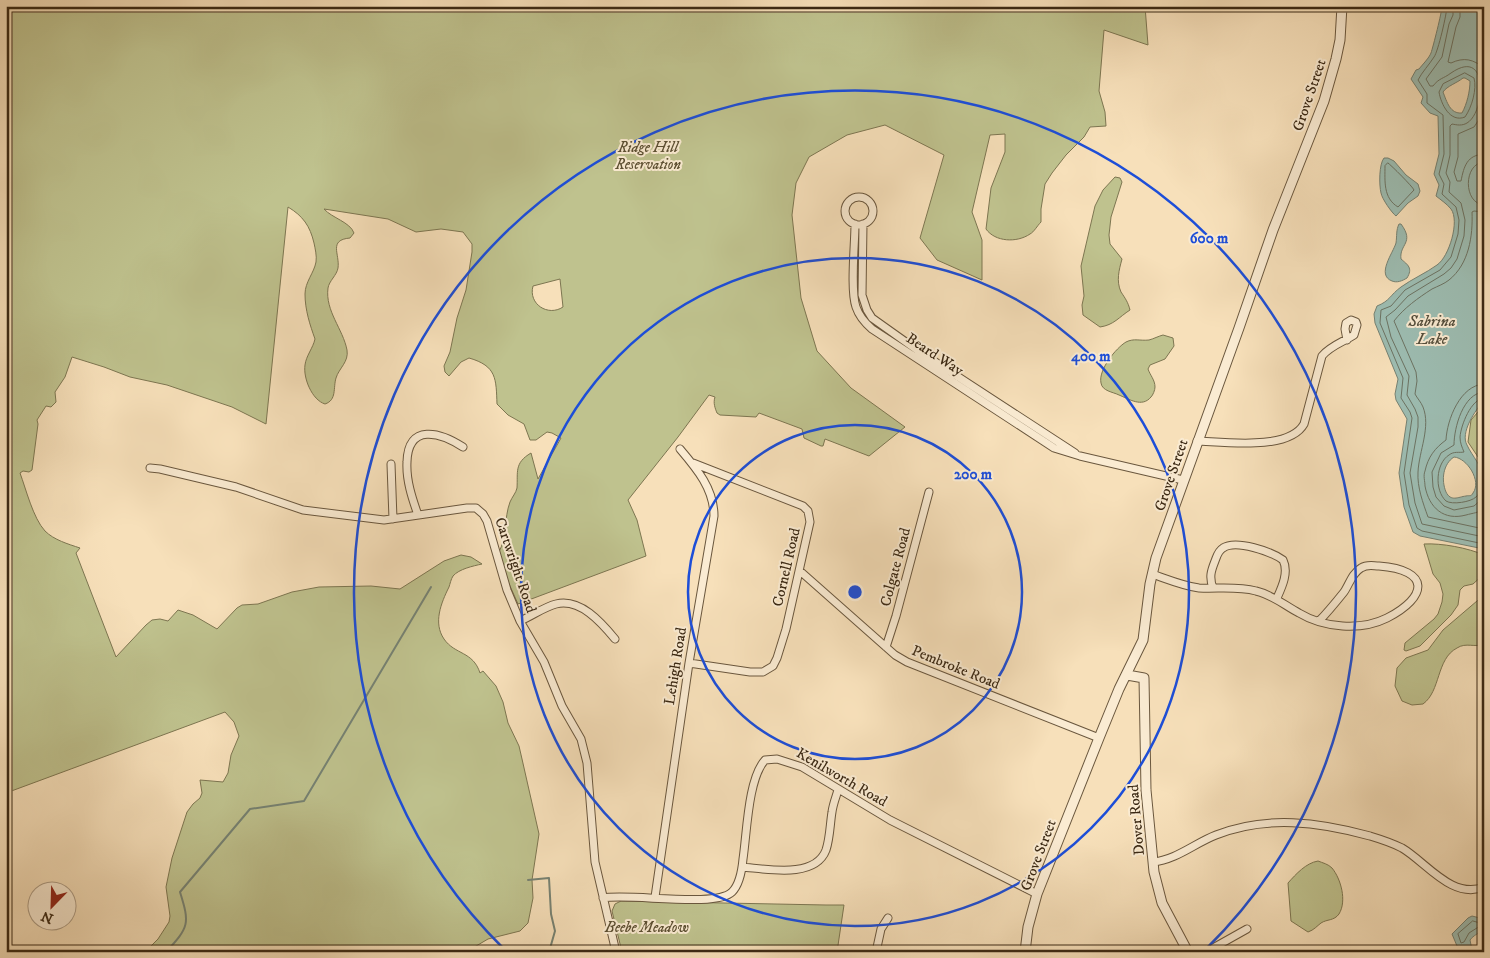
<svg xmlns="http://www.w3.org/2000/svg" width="1490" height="958" viewBox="0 0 1490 958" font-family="'IM FELL DW Pica',serif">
	<rect width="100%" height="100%" fill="#f7e0ba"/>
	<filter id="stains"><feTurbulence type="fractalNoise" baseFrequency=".004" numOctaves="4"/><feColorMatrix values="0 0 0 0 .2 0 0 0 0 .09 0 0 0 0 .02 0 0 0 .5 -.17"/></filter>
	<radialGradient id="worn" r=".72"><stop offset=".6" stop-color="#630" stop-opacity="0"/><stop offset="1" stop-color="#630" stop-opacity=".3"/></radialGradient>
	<path fill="#bfc28e" stroke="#7d7651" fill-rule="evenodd" d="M6 6H1145L1148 45 1104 30 1099 91 1105 112 1106 126 1090 127 1084 137 1066 155 1052 173 1045 184 1041 209V222C1037 226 1034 232 1030 234 1017 243 995 242 986 229L991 188 1005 152V134L990 135 972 212 982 240V280L937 260 920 238 944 155 885 125 847 135 809 157 796 183 792 215 801 298 817 351 851 388 905 427 869 456 825 439 823 446H821L804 438 802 429 759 413 756 417 720 415 717 413C715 408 713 403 715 397L709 395 678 437 628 500 637 520 646 556 518 604 506 577 499 552C507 537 504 518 510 502 512 497 516 493 517 488 518 472 514 463 531 453L538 479 561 438 552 433 547 432 536 440H530L524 424 508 415 497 404C496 379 497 366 469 358L461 362 449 376 445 372 444 366 450 352 457 318 466 290 472 252V244L463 232 441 229 416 232 388 219 324 209C332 218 350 222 354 233L350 238C328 240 340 254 338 268 337 275 329 281 328 288 325 311 343 329 347 350 349 362 339 368 336 378 333 388 337 400 325 404 312 400 303 378 305 365 306 356 313 348 315 339 310 325 305 310 305 294 305 282 314 273 316 262 317 256 315 248 314 243 310 226 303 216 288 207L266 424 232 407 167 385 130 377 104 367 72 357 65 377 55 392 56 402 51 407 46 406 37 420 38 424 32 470 29 472 23 471 20 473C26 489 33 518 45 531 54 540 68 544 80 548L76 553 116 657 146 625 152 620 160 619 168 621 178 610 193 615 217 629 237 608 242 605 258 604 292 592 319 587 371 586 400 589 444 561 461 555 471 557 482 564C473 566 459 569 453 576 451 579 450 584 449 587 441 603 433 623 444 639 455 655 473 651 480 673L483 671 496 686 503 702 508 723 519 746 522 759 539 834 532 880 533 898 528 923 520 931 488 939 466 952H145L158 939 169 922 170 916 166 887 172 858 187 812 193 804 200 798 202 793 200 780 223 782 228 773 231 755 239 736 234 722 225 712 6 793ZM560 279 563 307C548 317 528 304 533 286Z
		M1115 177 1120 178 1122 182 1111 217 1109 235 1110 244 1122 259C1119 270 1116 281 1121 292 1125 298 1128 302 1130 310 1119 317 1114 325 1100 327L1083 315 1082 305 1084 296 1081 266 1095 206 1103 190Z
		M1163 335 1173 338 1174 346 1165 359 1150 365 1148 369C1150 375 1155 380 1155 387 1155 390 1153 395 1151 397 1142 408 1129 399 1119 395 1113 392 1102 391 1101 383 1098 370 1116 348 1126 342 1134 338 1140 341 1149 340 1153 339 1159 336 1163 335Z
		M1484 405V457H1478L1468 442 1471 420Z
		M1424 544C1442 543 1468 548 1484 555V574L1473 584 1464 586 1460 590 1458 605 1451 615 1420 646 1406 651 1404 650 1405 643 1434 619 1438 614 1442 602 1443 594 1440 583 1433 574Z
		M1484 595V644C1475 648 1466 642 1457 648 1436 659 1441 691 1423 704L1412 705 1402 701 1395 686 1397 668 1406 658 1428 650 1443 630Z
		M1318 861C1323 863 1328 864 1332 868 1341 879 1347 901 1339 914 1334 921 1327 919 1321 923 1317 926 1314 930 1308 932L1291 921 1288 883C1296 874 1306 863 1318 861Z
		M621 901 826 905H844L837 952H622L612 911 615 904Z"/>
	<path fill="#9dbdb2" stroke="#768273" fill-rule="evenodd" d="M1442 6H1484V132L1480 186 1484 204V401C1475 410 1460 433 1467 445 1472 456 1483 467 1484 480 1486 502 1484 526 1484 549L1420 536 1413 532 1404 507 1399 473 1407 419 1396 400 1395 394 1398 379 1375 323 1374 314 1377 306C1390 301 1390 295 1401 287 1412 279 1426 273 1437 265 1449 257 1460 221 1451 209 1447 204 1441 200 1436 196L1439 185 1434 174 1439 154 1438 116 1430 113 1421 103 1423 97 1411 79 1416 70 1419 69C1423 64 1429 58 1431 53 1433 47 1442 12 1442 6ZM1463 78H1465L1470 81C1470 91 1467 104 1462 113 1450 114 1447 102 1443 92 1447 86 1457 83 1463 78ZM1454 457C1467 458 1482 481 1473 493 1471 497 1470 495 1466 496 1458 497 1451 502 1446 492 1441 480 1443 464 1454 457Z
		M1384 158H1388L1394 161 1406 175 1418 184 1420 191 1418 196 1408 203 1396 216C1392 213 1382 199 1381 193 1379 185 1379 164 1384 158Z
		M1399 224H1401C1415 243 1399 244 1401 259 1408 265 1413 268 1407 278 1402 281 1397 283 1392 281 1376 275 1393 253 1396 243 1397 236 1396 230 1399 224Z
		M1472 916 1484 919C1484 936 1478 930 1470 940L1472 950 1468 952 1457 946 1452 934 1468 918Z"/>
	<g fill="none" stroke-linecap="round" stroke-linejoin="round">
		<path stroke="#6c7363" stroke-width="1" d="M1447 6C1447 13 1438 52 1434 57 1429 65 1422 72 1418 80L1427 94V103L1443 115 1444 154 1439 174 1444 184 1442 194 1456 207 1459 220 1458 234 1451 257 1440 270 1405 290 1391 306 1381 310 1380 323 1403 378 1401 398 1410 412 1412 418 1404 473 1409 505 1417 528 1422 531 1484 544
			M1453 6V15L1449 24 1442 57 1426 79 1430 86H1433C1439 78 1443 79 1451 73 1490 46 1485 113 1467 123 1462 126 1457 125 1452 124L1450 126V155L1446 173 1450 182 1449 192 1461 203 1465 220 1464 236 1457 259 1451 268 1444 274 1408 296 1395 310 1386 317 1391 337 1409 376 1407 395 1415 409 1418 417V427L1410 473 1415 503 1422 524 1484 537
			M1460 6V17L1456 27 1448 62 1451 63C1464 57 1473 59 1484 68
			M1465 73 1474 78C1477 89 1472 107 1465 117 1450 123 1441 104 1439 92L1443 84Z
			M1484 112 1474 127 1458 134V157L1454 172 1457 181H1461C1464 166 1467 155 1484 154
			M1484 162C1463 163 1463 204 1484 205
			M1388 163C1391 165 1413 187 1414 190L1398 207C1383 198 1385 181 1385 166Z
			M1484 212 1474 211 1472 212C1473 236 1469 264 1449 280 1444 284 1438 286 1432 289 1418 298 1404 308 1394 321L1416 372 1417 381 1415 394C1417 398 1421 402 1423 407 1431 427 1419 451 1418 472 1417 487 1423 503 1428 517L1484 529
			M1484 384C1460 385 1447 420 1446 440 1435 448 1428 457 1425 471 1423 476 1425 481 1425 486 1429 508 1444 521 1466 515 1473 513 1478 513 1484 509
			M1484 392C1463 393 1454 428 1454 445L1441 453 1432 472 1433 487 1436 497 1444 506 1454 510 1474 506 1484 497
			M1484 398C1471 399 1461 425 1460 437 1460 443 1462 447 1464 452 1459 453 1454 451 1449 455 1436 463 1434 490 1446 501 1452 505 1471 502 1476 497 1481 493 1481 484 1480 479L1484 477
			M1473 921 1480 923V926L1469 933 1464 942 1461 943 1458 934Z"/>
		<path stroke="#768273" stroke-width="2" d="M528 880 549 878 551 914 555 931 549 952
			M166 952C189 927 190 924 180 892L250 809 304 801 431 587"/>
		<defs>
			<path id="minor" d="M845 211a14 14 0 1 1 28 0a14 14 0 1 1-28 0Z
				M855 224C855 244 850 290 856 307 859 316 865 323 872 329L1054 448 1080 456 1183 480
				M863 224 862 295 867 310 872 318 917 350 1075 453
				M1197 441C1224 442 1289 451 1304 424L1322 356C1330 346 1343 342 1354 335L1357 325 1356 322 1351 320 1346 323 1345 329 1347 340
				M391 464 393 519
				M150 468 160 469 236 487 303 510 384 520 467 508H476L483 514 487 521 507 590 520 621 544 662 562 706 581 739 587 763 595 862 616 952
				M418 515C412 498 406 480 407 462 408 423 440 432 463 447
				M800 571 895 655 907 662 1099 738
				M1152 574C1167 579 1183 586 1199 588 1218 589 1237 586 1256 591 1273 595 1284 605 1299 613 1324 628 1361 631 1387 618 1428 597 1431 570 1379 566 1373 566 1367 564 1361 568 1352 573 1349 585 1344 592 1336 602 1328 612 1319 621
				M1213 588C1209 577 1211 571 1215 561 1217 556 1218 551 1223 548 1236 539 1272 552 1283 560 1289 572 1282 587 1277 598
				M520 621C532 616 544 607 556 604 580 598 601 622 615 639
				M886 647 896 616 929 492
				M689 663 750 672H763L773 666 777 658 786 629 810 522 808 511 803 506 693 463
				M1153 862C1176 860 1195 843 1216 835 1266 815 1319 822 1370 836 1380 839 1392 843 1402 848 1426 862 1452 900 1484 887
				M742 867C767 869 815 879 826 850 830 838 830 824 832 812 833 804 836 797 838 790
				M655 897 689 663 714 516C714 489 697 469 680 449
				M603 898C630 893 716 908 732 892 740 884 742 870 743 859 747 832 748 779 765 760L777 759 802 767 890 820 1037 894
				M876 952 881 929 888 918
				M1206 952 1247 929"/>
			<path id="tertiary" d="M1127 675 1144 678 1146 790 1154 872 1162 903 1188 952
				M1025 952 1028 927 1037 894 1099 738 1119 689 1143 640 1150 584 1156 558 1239 328 1273 230 1324 101 1336 59 1340 40 1342 6"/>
		</defs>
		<use href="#minor" stroke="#6a573e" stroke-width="9"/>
		<use href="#tertiary" stroke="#6a573e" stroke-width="11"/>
		<use href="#minor" stroke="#faebd2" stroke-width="7"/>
		<use href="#tertiary" stroke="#faebd2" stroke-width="9"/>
	</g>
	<g fill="none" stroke="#1d4ed8" stroke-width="2.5">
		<circle cx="855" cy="592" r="167"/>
		<circle cx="855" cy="592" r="334"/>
		<path d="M504 949A501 501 0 1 1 1206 949"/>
	</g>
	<g text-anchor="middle" stroke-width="4" stroke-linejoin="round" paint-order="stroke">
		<g font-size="15" fill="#3b2914" stroke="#faebd2">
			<text transform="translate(1309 95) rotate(-71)" y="5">Grove Street</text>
			<text transform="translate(935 354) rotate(33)" y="5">Beard Way</text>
			<text transform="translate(1171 475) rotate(-71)" y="5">Grove Street</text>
			<text transform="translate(516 565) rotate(71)" y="5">Cartwright Road</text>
			<text transform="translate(786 567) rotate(-77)" y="5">Cornell Road</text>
			<text transform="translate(895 567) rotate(-75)" y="5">Colgate Road</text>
			<text transform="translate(675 666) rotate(-81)" y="5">Lehigh Road</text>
			<text transform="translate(956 667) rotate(22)" y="5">Pembroke Road</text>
			<text transform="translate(842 777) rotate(30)" y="5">Kenilworth Road</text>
			<text transform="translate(1136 820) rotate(-95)" y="5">Dover Road</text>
			<text transform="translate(1038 855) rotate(-69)" y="5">Grove Street</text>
		</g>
		<g font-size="15" font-style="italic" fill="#5c4f32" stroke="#faebd2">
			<text x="648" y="152">Ridge Hill<tspan x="648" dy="17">Reservation</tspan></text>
			<text x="647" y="932">Beebe Meadow</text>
		</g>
		<g font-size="16" font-style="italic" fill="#544e3c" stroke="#faebd2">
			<text x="1432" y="326">Sabrina<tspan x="1432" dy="18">Lake</tspan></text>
		</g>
	</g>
	<circle cx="855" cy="592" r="8" fill="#1d4ed8" stroke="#faebd2" stroke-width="2.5"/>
	<g font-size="15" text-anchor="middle" font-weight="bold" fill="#1d4ed8" stroke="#faebd2" stroke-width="4" stroke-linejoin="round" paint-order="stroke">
		<text x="1209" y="243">600 m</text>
		<text x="1091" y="361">400 m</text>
		<text x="973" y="479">200 m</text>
	</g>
	<rect width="1490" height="958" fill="none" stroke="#f7e0ba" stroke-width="25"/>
	<rect x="8" y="8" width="1475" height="943" fill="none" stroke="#3b2914" stroke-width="2.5"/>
	<rect x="12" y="12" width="1465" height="933" fill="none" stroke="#3b2914"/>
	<g transform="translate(52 906) rotate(203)"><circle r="24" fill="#faebd2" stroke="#ae9d86"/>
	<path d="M0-4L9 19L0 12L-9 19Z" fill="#8f2418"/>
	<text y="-8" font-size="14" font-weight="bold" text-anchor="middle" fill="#3b2914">N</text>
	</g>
	<rect width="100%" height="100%" filter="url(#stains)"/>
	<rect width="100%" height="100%" fill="url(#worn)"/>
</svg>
